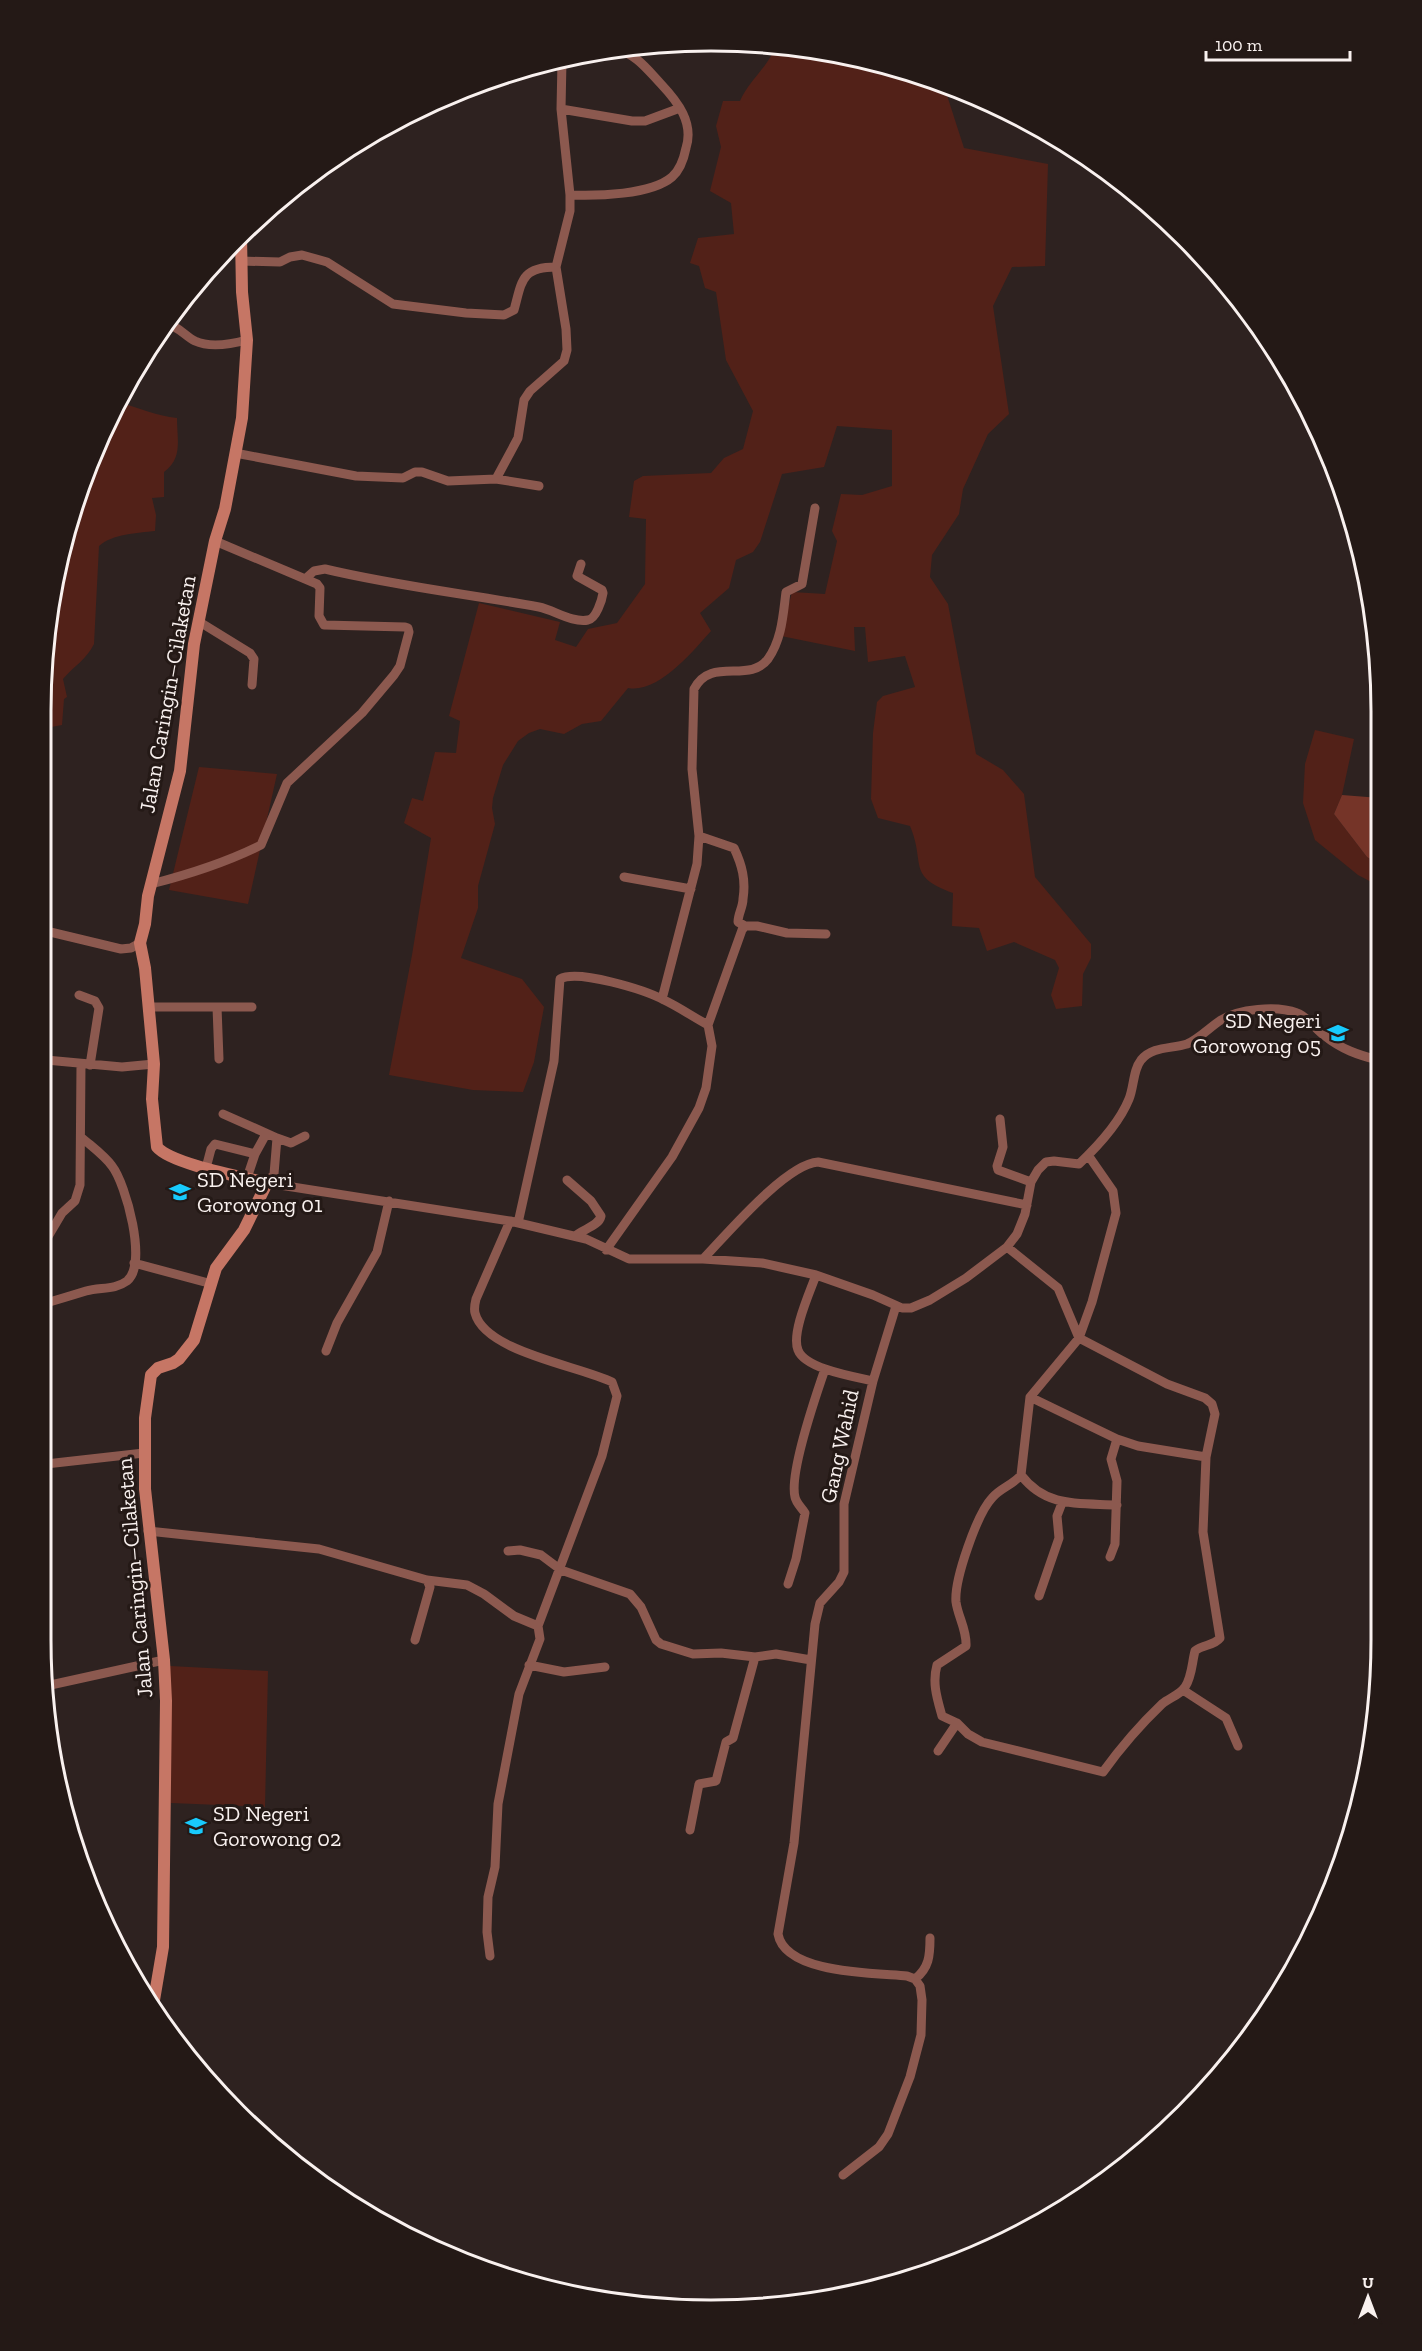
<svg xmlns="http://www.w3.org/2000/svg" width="1422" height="2351" viewBox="0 0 1422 2351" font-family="'Zilla Slab',serif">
	<rect width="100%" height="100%" fill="#2e2220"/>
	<path fill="#522118" d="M776 45 884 63 944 86 964 148 1048 164 1045 266 1012 267 993 306 1009 414 988 434 963 489 959 514 932 555 930 577 948 604 976 754 1003 770 1024 794 1035 877 1091 944V958L1083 974 1082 1006 1056 1009 1051 995 1059 968 1055 960 1014 942 987 951 979 928 952 926 953 893C906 876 926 864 910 826L878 818 871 799 873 733 877 702 883 696 915 687 905 656 868 662 865 627H854L855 651 781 636 792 592 825 594 837 541 832 531 841 494 862 495 892 486V430L837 426 824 467 782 474 760 542 753 552 736 560 729 588 700 613 711 631C693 651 658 694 628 688L601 721 582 724 564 734 540 729 529 733 518 741 503 765 493 798 492 808 495 824 478 886V908L461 958 522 979 544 1007 534 1062 523 1092 473 1090 389 1075 412 955 431 838 404 823 412 798 423 801 435 752 456 753 460 721 449 716 479 603 560 622 555 640 576 647 588 629 617 623 645 584 646 519 629 517 634 481 643 476 711 473 724 458 743 449 753 411 726 360 716 292 705 288 699 266 690 263 698 238 734 234 731 203 710 191 721 147 716 126 723 101H740C749 80 770 65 776 45Z
		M121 403C140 408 157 416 177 418 177 440 183 458 164 472V497L152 498 156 515 155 531C138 533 112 534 99 546L94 644C87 659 73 667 63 679L67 697 64 699 62 725 46 728V624L91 455Z
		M1315 730 1354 739 1342 795 1334 814 1367 857 1379 864V886L1358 875 1315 840 1303 803 1305 764Z
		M199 767 277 774 248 904 169 890Z
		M170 1666 268 1671 265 1807 171 1803Z"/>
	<path fill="#753428" d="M1342 795 1380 798 1379 864 1367 857 1334 814Z"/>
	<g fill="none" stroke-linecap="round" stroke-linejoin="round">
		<path stroke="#8c594f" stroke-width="9" d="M561 109 632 121H645L680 108
			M570 195C597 196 651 195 672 177 680 170 684 158 686 148 694 123 678 102 661 84 645 67 638 56 615 48
			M241 261 280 262 290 257 302 255 327 262 393 304 466 313 504 315 514 310C522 281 521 267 556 267
			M167 324C178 326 185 336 195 341 210 348 232 344 247 340
			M235 453 356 476 403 478 415 472H422L448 481 496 479 518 438 524 400 530 391 564 361 567 350 566 329 556 267 570 211V195L561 109 562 61
			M496 479 539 486
			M305 579 314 571 325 569C396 586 468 594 539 607 554 610 572 623 588 620 596 619 602 600 603 593L602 590 577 576 581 564
			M198 621 250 653 254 659 252 685
			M699 836 734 848C742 865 746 880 743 899 743 907 738 914 738 922L745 926
			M624 877 691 889
			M151 884C190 874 225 863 261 845L287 783 362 713 394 675 400 666 409 632 408 628 405 627 324 625 319 616 320 588 317 584 215 541
			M46 931 121 949 131 948 140 943
			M79 995 95 1001 99 1008 90 1065
			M662 999 697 864 699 836 692 769 694 689C711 656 749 684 768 659 782 639 783 615 786 592L802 584 815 508
			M149 1007H252
			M217 1007 219 1059
			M708 1025 742 930 745 926H757L787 933 826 934
			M46 1060 122 1067 154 1064
			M223 1114 277 1138 274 1174 267 1183 510 1221 586 1239 629 1259H703L762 1263 816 1275 873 1295 902 1308H911L930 1300 966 1278 1007 1247 1017 1234 1025 1214 1031 1182 1038 1170 1046 1162 1054 1161 1079 1164C1098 1146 1119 1124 1129 1099 1134 1087 1133 1070 1141 1060 1153 1046 1171 1049 1187 1044 1199 1039 1210 1027 1221 1020 1238 1009 1277 1005 1297 1013 1308 1017 1315 1029 1325 1036 1341 1049 1358 1055 1378 1060
			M1000 1119 1003 1147 997 1166 998 1170 1031 1182
			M277 1138 291 1143 305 1136
			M206 1168 211 1149 215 1144 255 1154
			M247 1178 255 1154 266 1134
			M567 1180 591 1201 601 1216C599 1226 583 1229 575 1236
			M518 1223 554 1061 560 979C578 969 645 990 664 1000 679 1007 693 1017 708 1025L712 1046 706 1088 699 1108 672 1157 606 1250
			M46 1240 62 1213 75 1201 80 1185 81 1064
			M703 1259C727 1234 786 1164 818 1162L1027 1205
			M134 1263 212 1284
			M816 1275C810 1292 791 1333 798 1350 805 1369 855 1377 873 1381
			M46 1303C60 1299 73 1295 86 1291 100 1287 115 1290 127 1281 148 1264 126 1184 112 1166 104 1155 91 1146 81 1137
			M326 1351 337 1323 377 1252 389 1201
			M1030 1397 1117 1439 1138 1446 1206 1457
			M46 1464 144 1453
			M1021 1475C1046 1508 1079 1503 1117 1505
			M148 1531 319 1549 427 1580 467 1585 484 1594 514 1616 538 1626
			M508 1551 520 1550 541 1555 561 1570 630 1594 641 1607 656 1640 661 1644 693 1654 721 1653 755 1657 776 1654 811 1660
			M1110 1557 1115 1544 1117 1481 1111 1459 1117 1439
			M788 1584 796 1559 805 1513C802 1508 796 1503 795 1497 789 1473 816 1395 825 1369
			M1039 1596 1059 1538 1057 1516 1062 1503
			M415 1640 430 1587 427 1580
			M529 1665 564 1672 605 1667
			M46 1686 164 1660
			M1183 1690 1226 1718 1238 1746
			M957 1723 968 1734 982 1742 1103 1772C1121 1747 1140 1725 1162 1704 1169 1698 1180 1695 1185 1687 1192 1677 1192 1662 1195 1651 1203 1644 1214 1646 1220 1638L1203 1532 1206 1457 1215 1414 1212 1404 1205 1398 1167 1384 1079 1338 1058 1288 1007 1247
			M938 1751 957 1723 942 1716C937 1698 932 1683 937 1665L966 1646C967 1630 958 1617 956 1602 954 1580 977 1514 992 1498 1000 1488 1013 1485 1021 1475L1030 1397 1079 1338 1092 1302 1116 1213 1113 1191 1088 1155
			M690 1830 699 1784 716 1781 726 1742 733 1738 755 1657
			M490 1956 487 1932 488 1897 495 1867 498 1804 519 1694 540 1639 538 1626 602 1456 617 1396 612 1382C580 1366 485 1352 475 1313 474 1309 475 1303 476 1299L510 1221
			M915 1979C929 1968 930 1956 930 1938
			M843 2175 879 2147 888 2134 910 2077 921 2035 922 2000 920 1986 915 1979 907 1976C875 1973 785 1974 778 1934L794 1843 815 1624 820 1603 839 1582 844 1572V1504L873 1381 896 1306"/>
		<path stroke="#c67665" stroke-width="12" d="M153 2006 163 1947 166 1701 164 1660 145 1489V1418L151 1375 158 1368 173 1363 179 1359 194 1340 216 1268 244 1230 267 1183C243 1177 171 1164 157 1147L152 1099 154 1064 145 968 140 943 145 924 148 896 180 771 194 644 215 541 225 509 242 418 247 340 242 292 241 236"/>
	</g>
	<defs>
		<symbol id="school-bare" viewBox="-9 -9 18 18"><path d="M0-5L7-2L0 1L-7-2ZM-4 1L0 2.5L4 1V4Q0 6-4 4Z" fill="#18cafc" stroke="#241916" stroke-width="2.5" paint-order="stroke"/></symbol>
	</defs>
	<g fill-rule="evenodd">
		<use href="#school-bare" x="1323" y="1018" width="30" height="30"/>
		<use href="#school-bare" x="165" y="1177" width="30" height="30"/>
		<use href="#school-bare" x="181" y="1811" width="30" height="30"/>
	</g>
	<g text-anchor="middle" stroke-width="6" stroke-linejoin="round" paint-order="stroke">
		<g font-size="22" fill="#f9f1ef" stroke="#241916">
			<text transform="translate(167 694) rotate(-80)" y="8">Jalan Caringin–Cilaketan</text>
			<text transform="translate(839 1446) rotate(-78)" y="8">Gang Wahid</text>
			<text transform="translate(134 1578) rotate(-95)" y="8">Jalan Caringin–Cilaketan</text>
		</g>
		<g font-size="22" fill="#f9f1ef" stroke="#241916" text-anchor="start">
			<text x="1321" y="1028" text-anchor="end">SD Negeri<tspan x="1321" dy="25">Gorowong 05</tspan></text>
			<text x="197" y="1187">SD Negeri<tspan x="197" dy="25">Gorowong 01</tspan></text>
			<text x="213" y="1821">SD Negeri<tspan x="213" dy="25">Gorowong 02</tspan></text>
		</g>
	</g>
	<path d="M0 0H1422V2351H0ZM711 51H711A660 660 0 0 1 1371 711V1640A660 660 0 0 1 711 2300H711A660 660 0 0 1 51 1640V711A660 660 0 0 1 711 51Z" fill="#241916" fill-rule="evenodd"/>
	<path fill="none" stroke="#f9f1ef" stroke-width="3" d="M711 51H711A660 660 0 0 1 1371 711V1640A660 660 0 0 1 711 2300H711A660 660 0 0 1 51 1640V711A660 660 0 0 1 711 51Z"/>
	<g transform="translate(1368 2297)" stroke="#241916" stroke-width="4.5" paint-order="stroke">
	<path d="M0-4.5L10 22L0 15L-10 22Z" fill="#f9f1ef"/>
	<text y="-9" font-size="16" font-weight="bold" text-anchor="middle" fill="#f9f1ef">U</text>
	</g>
	<path d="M1206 51v9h144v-9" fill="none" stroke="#f9f1ef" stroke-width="3"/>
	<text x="1215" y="51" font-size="18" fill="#f9f1ef" stroke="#241916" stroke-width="4.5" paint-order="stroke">100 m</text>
</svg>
